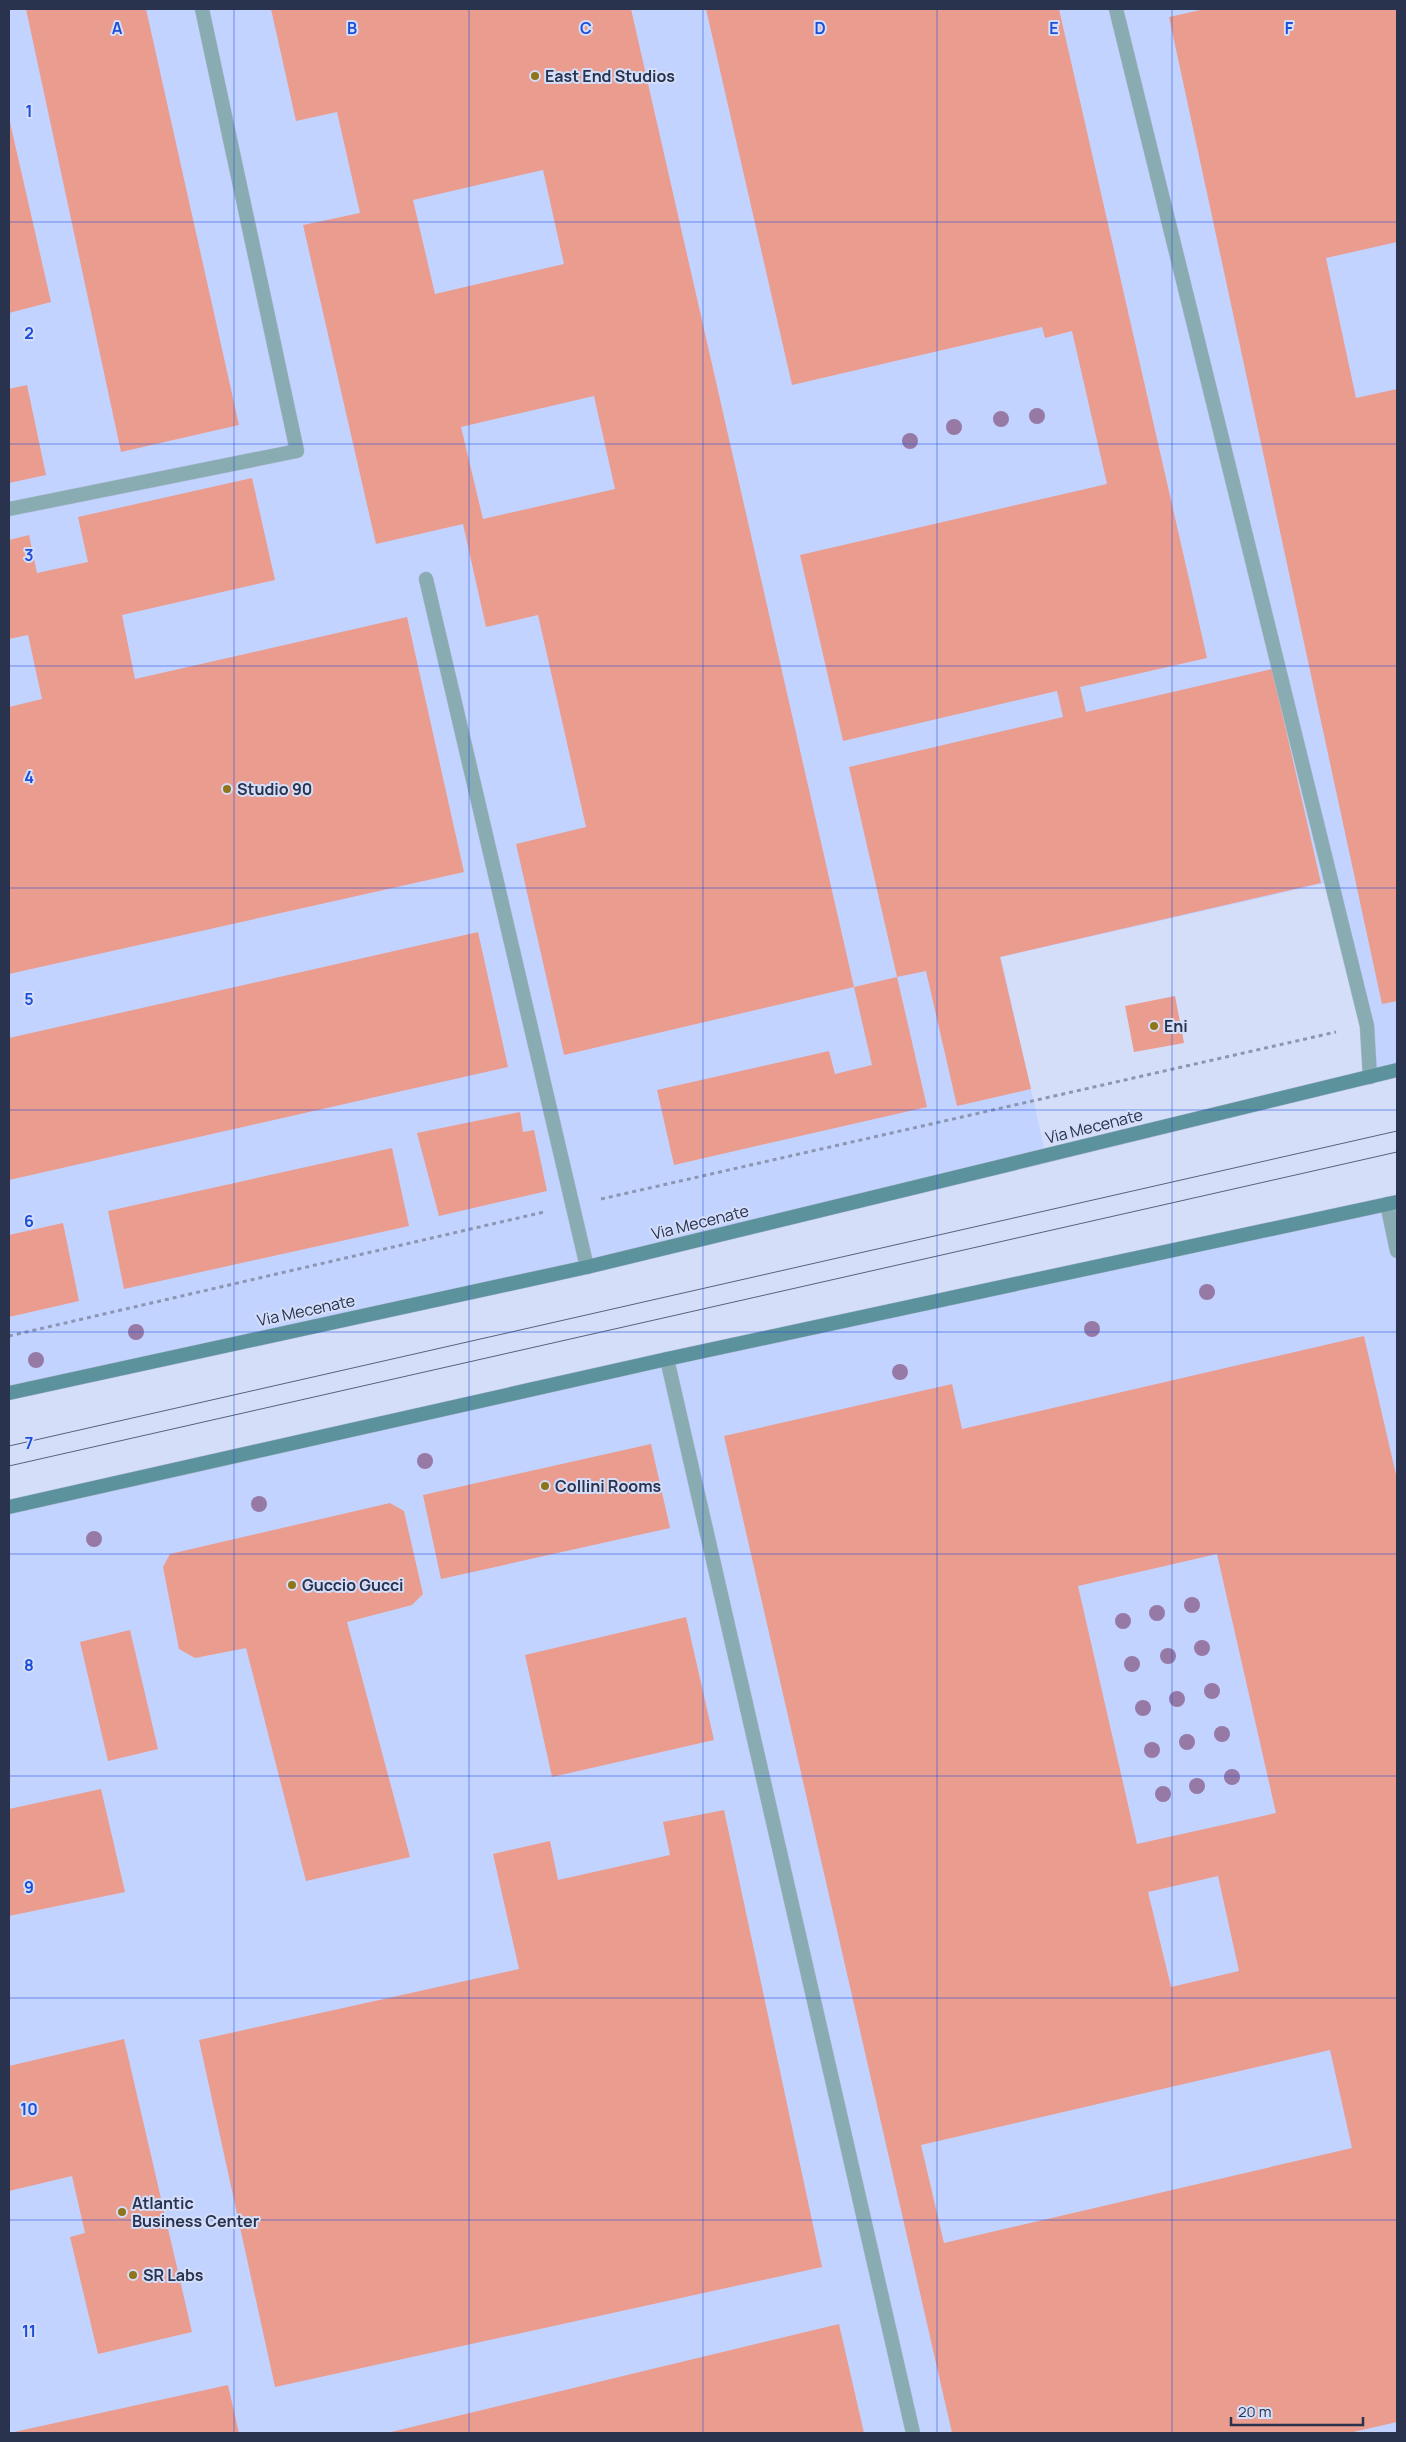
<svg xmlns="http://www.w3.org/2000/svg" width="1406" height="2442" viewBox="0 0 1406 2442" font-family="Manrope,sans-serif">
	<rect width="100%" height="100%" fill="#d4def9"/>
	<path fill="#c3d3ff" d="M9 9H1397V1070L1370 1077 1367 1026 1331 882 1001 957 1046 1156 9 1393Z
		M1397 1202V2433H9V1507Z"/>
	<path fill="#ea9c8f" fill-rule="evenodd" d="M26 9H146L239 425 121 452Z
		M271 9H631L854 987 564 1055 516 844 586 827 538 615 486 627 463 524 376 544 303 225 360 213 337 112 296 121ZM543 170 564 264 435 294 413 200ZM594 396 615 489 483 519 461 427Z
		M706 9H1059L1207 658 1080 687 1086 712 1272 669 1321 883 1000 957 1031 1089 957 1106 926 971 897 977 849 767 1063 717 1057 691 843 741 800 555 1107 484 1072 331 1045 338 1042 327 792 385Z
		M1205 9H1397V242L1326 258 1356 398 1397 389V1001L1382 1004 1169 17Z
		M9 118 51 302 9 313Z
		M27 385 46 475 9 483V389Z
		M252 478 275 580 122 615 135 679 407 617 464 872 9 974V707L42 699 28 635 9 639V540L29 535 37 573 88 562 78 517Z
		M478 932 508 1067 9 1180V1038Z
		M897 977 927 1107 674 1165 657 1090 829 1051 835 1074 872 1065 854 987Z
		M1175 996 1184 1043 1134 1052 1125 1006Z
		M520 1112 523 1132 534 1130 547 1191 439 1216 417 1133Z
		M392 1148 409 1226 124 1289 108 1211Z
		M63 1223 79 1301 9 1317V1235Z
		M1364 1336 1397 1479V2422L1349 2433H952L724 1436 952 1384 962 1429ZM1217 1554 1276 1813 1137 1844 1078 1586ZM1218 1876 1239 1971 1171 1987 1148 1892ZM1330 2050 1352 2148 944 2243 921 2145Z
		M651 1444 670 1528 441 1579 423 1495Z
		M390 1503 404 1511 423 1594 412 1605 347 1622 410 1857 306 1881 246 1648 195 1658 179 1649 163 1567 170 1554Z
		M686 1617 714 1740 552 1777 525 1655Z
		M130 1630 158 1749 108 1761 80 1642Z
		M101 1789 125 1892 9 1916V1809Z
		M724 1810 822 2267 275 2387 199 2040 519 1969 493 1854 550 1841 558 1880 670 1855 663 1822Z
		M124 2039 192 2332 98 2354 70 2237 85 2233 72 2176 9 2191V2066Z
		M839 2324 864 2433H387Z
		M228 2385 239 2433H14V2432Z"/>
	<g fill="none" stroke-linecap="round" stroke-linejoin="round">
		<defs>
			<path id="service" d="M1116 9 1367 1026 1370 1077
				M9 509 297 451 202 9
				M426 579 587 1267
				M1387 1204 1397 1251
				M667 1359 913 2433"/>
			<path id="secondary" d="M9 1393 587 1267 1397 1070
				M9 1507 667 1359 1397 1202"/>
		</defs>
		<use href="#service" stroke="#b2bcd7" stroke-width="15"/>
		<use href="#secondary" stroke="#b2bcd7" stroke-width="15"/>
		<path stroke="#8d96b1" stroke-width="3" stroke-dasharray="4 4" stroke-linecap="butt" d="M601 1199 1336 1032
			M9 1336 544 1212"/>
		<use href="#service" stroke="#88acb2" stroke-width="14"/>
		<use href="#secondary" stroke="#5c929c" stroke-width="14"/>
		<path stroke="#59627c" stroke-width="1" d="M9 1446 1397 1131
			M9 1466 1397 1152"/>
	</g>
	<g fill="#9679a5">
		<circle cx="1037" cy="416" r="8"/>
		<circle cx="1001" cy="419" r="8"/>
		<circle cx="954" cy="427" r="8"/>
		<circle cx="910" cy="441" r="8"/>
		<circle cx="1207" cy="1292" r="8"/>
		<circle cx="1092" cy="1329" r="8"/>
		<circle cx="136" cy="1332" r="8"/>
		<circle cx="36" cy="1360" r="8"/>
		<circle cx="900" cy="1372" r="8"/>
		<circle cx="425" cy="1461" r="8"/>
		<circle cx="259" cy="1504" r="8"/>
		<circle cx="94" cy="1539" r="8"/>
		<circle cx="1192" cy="1605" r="8"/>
		<circle cx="1157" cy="1613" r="8"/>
		<circle cx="1123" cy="1621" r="8"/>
		<circle cx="1202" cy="1648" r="8"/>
		<circle cx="1168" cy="1656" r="8"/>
		<circle cx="1132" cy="1664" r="8"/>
		<circle cx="1212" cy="1691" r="8"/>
		<circle cx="1177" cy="1699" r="8"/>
		<circle cx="1143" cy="1708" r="8"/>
		<circle cx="1222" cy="1734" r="8"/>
		<circle cx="1187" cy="1742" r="8"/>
		<circle cx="1152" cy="1750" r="8"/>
		<circle cx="1232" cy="1777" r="8"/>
		<circle cx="1197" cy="1786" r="8"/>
		<circle cx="1163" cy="1794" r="8"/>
	</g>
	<path fill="none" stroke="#1d4ed8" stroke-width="1" stroke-opacity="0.55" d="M234 9V2433M469 9V2433M703 9V2433M937 9V2433M1172 9V2433M9 222H1397M9 444H1397M9 666H1397M9 888H1397M9 1110H1397M9 1332H1397M9 1554H1397M9 1776H1397M9 1998H1397M9 2220H1397"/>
	<g fill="#907419" stroke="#d4def9" stroke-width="2">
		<circle cx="535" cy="76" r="5"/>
		<circle cx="227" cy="789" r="5"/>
		<circle cx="1154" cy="1026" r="5"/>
		<circle cx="545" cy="1486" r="5"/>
		<circle cx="292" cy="1585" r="5"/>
		<circle cx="122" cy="2212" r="5"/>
		<circle cx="133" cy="2275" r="5"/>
	</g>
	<g text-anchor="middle" stroke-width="4" stroke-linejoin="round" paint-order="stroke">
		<g font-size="16" font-weight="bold" fill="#2a334d" stroke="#d4def9" text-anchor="start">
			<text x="545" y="82">East End Studios</text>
			<text x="237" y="795">Studio 90</text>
			<text x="1164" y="1032">Eni</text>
			<text x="555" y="1492">Collini Rooms</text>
			<text x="302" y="1591">Guccio Gucci</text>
			<text x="132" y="2209">Atlantic<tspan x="132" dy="18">Business Center</tspan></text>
			<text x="143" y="2281">SR Labs</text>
		</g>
		<g font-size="16" fill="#2a334d" stroke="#d4def9">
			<text transform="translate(1094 1126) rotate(-14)" y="6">Via Mecenate</text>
			<text transform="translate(700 1222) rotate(-14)" y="6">Via Mecenate</text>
			<text transform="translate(306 1310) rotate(-12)" y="6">Via Mecenate</text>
		</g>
	</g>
	<g font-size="16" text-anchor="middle" font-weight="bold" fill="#1d4ed8" stroke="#d4def9" stroke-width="4" stroke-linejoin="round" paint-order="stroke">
		<text x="117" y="34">A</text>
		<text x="352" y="34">B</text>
		<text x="586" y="34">C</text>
		<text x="820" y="34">D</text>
		<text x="1054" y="34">E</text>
		<text x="1289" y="34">F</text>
		<text x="29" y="117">1</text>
		<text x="29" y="339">2</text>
		<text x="29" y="561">3</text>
		<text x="29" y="783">4</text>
		<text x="29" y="1005">5</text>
		<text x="29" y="1227">6</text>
		<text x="29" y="1449">7</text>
		<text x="29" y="1671">8</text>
		<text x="29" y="1893">9</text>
		<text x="29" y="2115">10</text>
		<text x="29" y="2337">11</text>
	</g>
	<rect width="1406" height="2442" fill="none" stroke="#2a334d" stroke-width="20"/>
	<path d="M1231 2417v8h132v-8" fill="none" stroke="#2a334d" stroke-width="2.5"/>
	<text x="1238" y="2417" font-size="15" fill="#2a334d" stroke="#d4def9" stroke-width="4" paint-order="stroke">20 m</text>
</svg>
